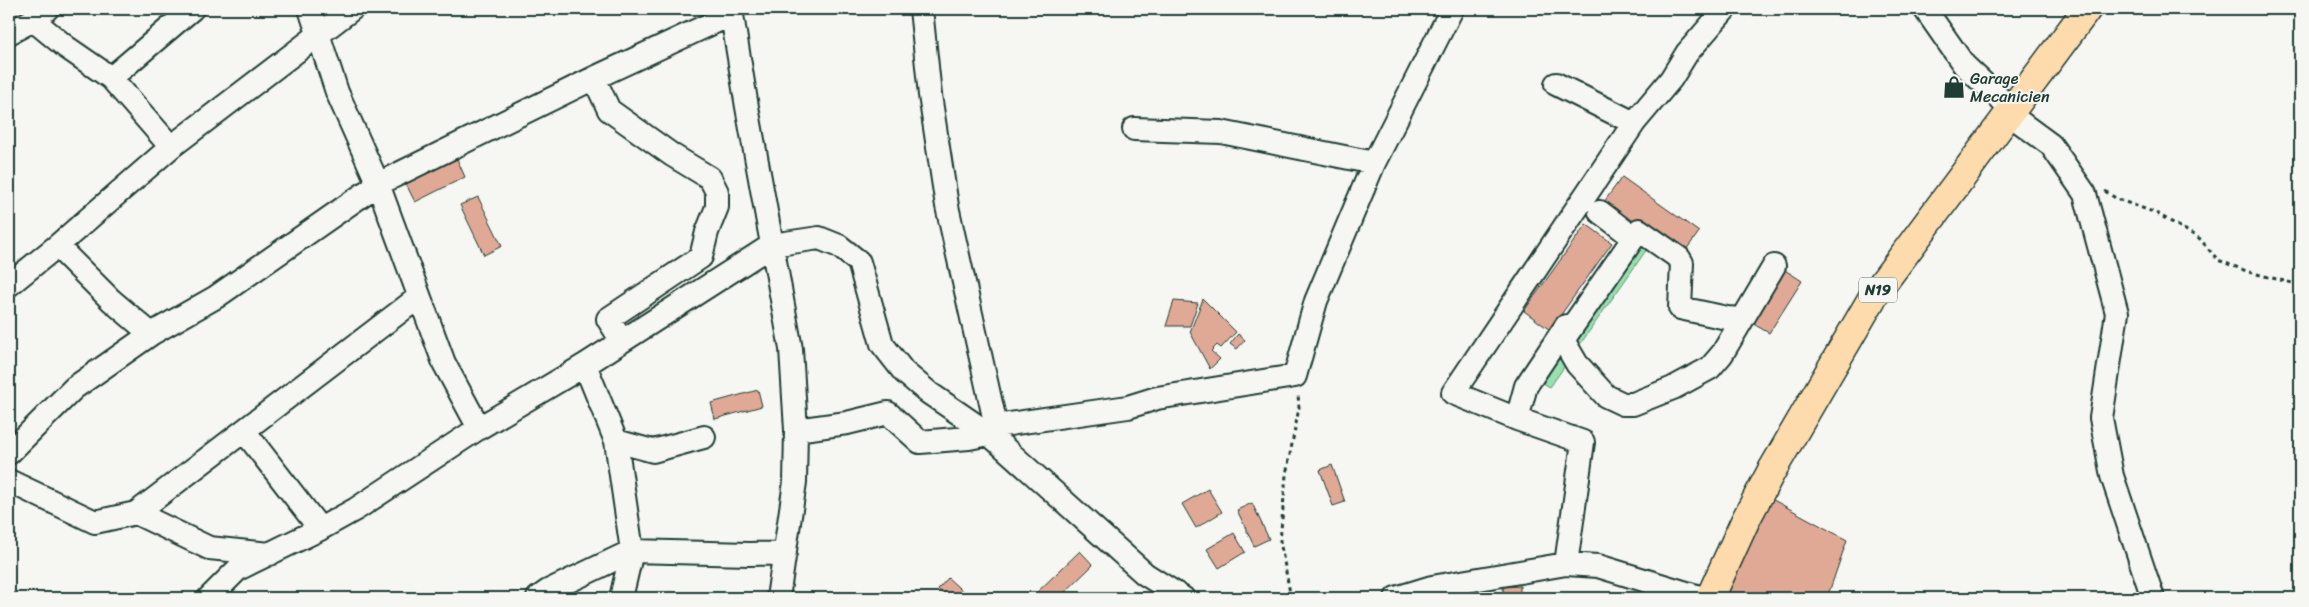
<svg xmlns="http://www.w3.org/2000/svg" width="2309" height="607" viewBox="0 0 2309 607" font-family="Sriracha,sans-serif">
	<rect width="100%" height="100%" fill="#f6f6f2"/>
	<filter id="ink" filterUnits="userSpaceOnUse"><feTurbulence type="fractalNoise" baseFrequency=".02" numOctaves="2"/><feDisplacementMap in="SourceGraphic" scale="10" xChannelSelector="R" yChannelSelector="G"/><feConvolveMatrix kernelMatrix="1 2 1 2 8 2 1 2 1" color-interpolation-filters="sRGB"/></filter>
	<g filter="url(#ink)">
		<path fill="#98e1af" stroke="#5c8f72" d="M1640 236 1652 242 1550 387 1543 383 1541 379Z"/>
		<path fill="#e0a996" stroke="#1f3d34" d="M457 159 465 177 415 202 406 184Z
			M1622 177 1699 232 1681 257 1604 202Z
			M478 197 502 246 484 255 460 205Z
			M1586 224 1612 243 1550 330 1524 311Z
			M1777 265 1802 281 1769 333 1743 318Z
			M1203 299 1236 332 1221 348 1217 345 1211 351 1220 359 1210 369 1190 332Z
			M1174 301 1198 303 1190 326H1166Z
			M1238 334 1245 340 1237 349 1230 344Z
			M758 390 762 406 715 419 711 403Z
			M1332 465 1345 502 1333 506 1320 470Z
			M1208 489 1222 512 1196 528 1182 504Z
			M1766 496 1847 540 1827 598H1721Z
			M1252 503 1269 539 1254 546 1237 510Z
			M1234 533 1245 552 1219 568 1207 549Z
			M1080 551 1093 565 1059 598H1031Z
			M948 578 970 598H948L938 589Z
			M1520 586V598H1504L1503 587Z"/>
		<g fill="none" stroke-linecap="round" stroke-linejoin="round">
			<defs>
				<path id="minor" d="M310 9 337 92 378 184 444 363 479 428
					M731 9 747 107 791 349 796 430 795 482 778 598
					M921 9 930 95 947 206 996 426
					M1925 9 1964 65 2012 110
					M33 20 66 47 111 78 192 9
					M9 33 33 20 47 9
					M111 78 171 147
					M594 78 609 110 672 155 710 178 717 192V207L707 232 701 257 608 319 622 341
					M1556 84 1634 123
					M2009 114 2051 145 2085 194 2117 313 2101 418 2112 476 2153 598
					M1134 129 1221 132 1374 163
					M1600 212 1634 238
					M57 246 111 300 151 334
					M9 285 57 246 171 147 352 9
					M1558 338 1563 340 1577 364 1606 396 1623 404H1633L1673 388 1710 368 1722 354 1774 266
					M1563 340 1639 230 1679 258 1682 263 1680 308 1727 318 1741 319
					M585 365 616 441 632 551 621 598
					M1517 419 1526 386 1566 326
					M796 430 847 423 888 413 920 442 969 438 989 434 996 426 1128 407 1157 398 1295 376 1316 301 1374 163 1452 9
					M245 432 320 529 356 509 479 428 585 365 772 245 819 238 839 246 859 262 882 344 904 372 929 393 989 434 1145 574 1183 598
					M616 441 653 451 704 437
					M9 453 74 388 151 334 216 297 378 184 594 78 732 14
					M9 481 95 522 136 513 209 548 270 554
					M136 513 419 297
					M1566 564 1583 442 1517 419 1453 393 1634 123 1671 79 1687 53 1725 9
					M209 598 238 569 320 529
					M538 598 548 591 632 551 749 554 785 553
					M1396 598 1432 587 1566 564 1598 566 1703 598"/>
				<path id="major" d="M1710 598 1746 519 1771 472 1874 295 2087 9"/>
			</defs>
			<use href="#minor" stroke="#1f3d34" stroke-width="26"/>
			<use href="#major" stroke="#1f3d34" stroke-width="31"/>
			<path stroke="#1f3d34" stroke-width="3" stroke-dasharray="4 4" stroke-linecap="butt" d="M2105 191 2117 199 2156 213 2199 238 2218 260 2249 272 2300 285
				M1291 598 1280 541 1286 475 1299 408 1298 394"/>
			<use href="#minor" stroke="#f6f6f2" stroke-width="22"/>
			<use href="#major" stroke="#fedbac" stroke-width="28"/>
		</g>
	</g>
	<defs>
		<symbol id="shop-bare" viewBox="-9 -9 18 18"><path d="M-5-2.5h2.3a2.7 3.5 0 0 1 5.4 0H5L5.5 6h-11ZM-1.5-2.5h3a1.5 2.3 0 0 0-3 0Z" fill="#1f3d34" stroke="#f6f6f2" stroke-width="2.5" paint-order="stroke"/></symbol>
	</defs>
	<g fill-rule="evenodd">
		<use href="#shop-bare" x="1938" y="71" width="32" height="32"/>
	</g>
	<g text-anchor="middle" stroke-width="4" stroke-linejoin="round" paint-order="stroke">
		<rect fill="#f6f6f2" stroke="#60746d" stroke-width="1" x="1859" y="277.5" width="38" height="25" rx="4"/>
		<g font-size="15" font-weight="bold" fill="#1f3d34">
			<text x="1878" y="295">N19</text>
		</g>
		<g font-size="16" fill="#1f3d34" stroke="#f6f6f2" text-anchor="start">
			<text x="1970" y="84">Garage<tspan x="1970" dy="18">Mecanicien</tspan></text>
		</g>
	</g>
	<rect width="2309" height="607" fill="none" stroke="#f6f6f2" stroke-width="30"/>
	<rect x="15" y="15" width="2279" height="577" fill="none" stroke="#1f3d34" stroke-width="2" filter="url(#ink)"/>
</svg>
